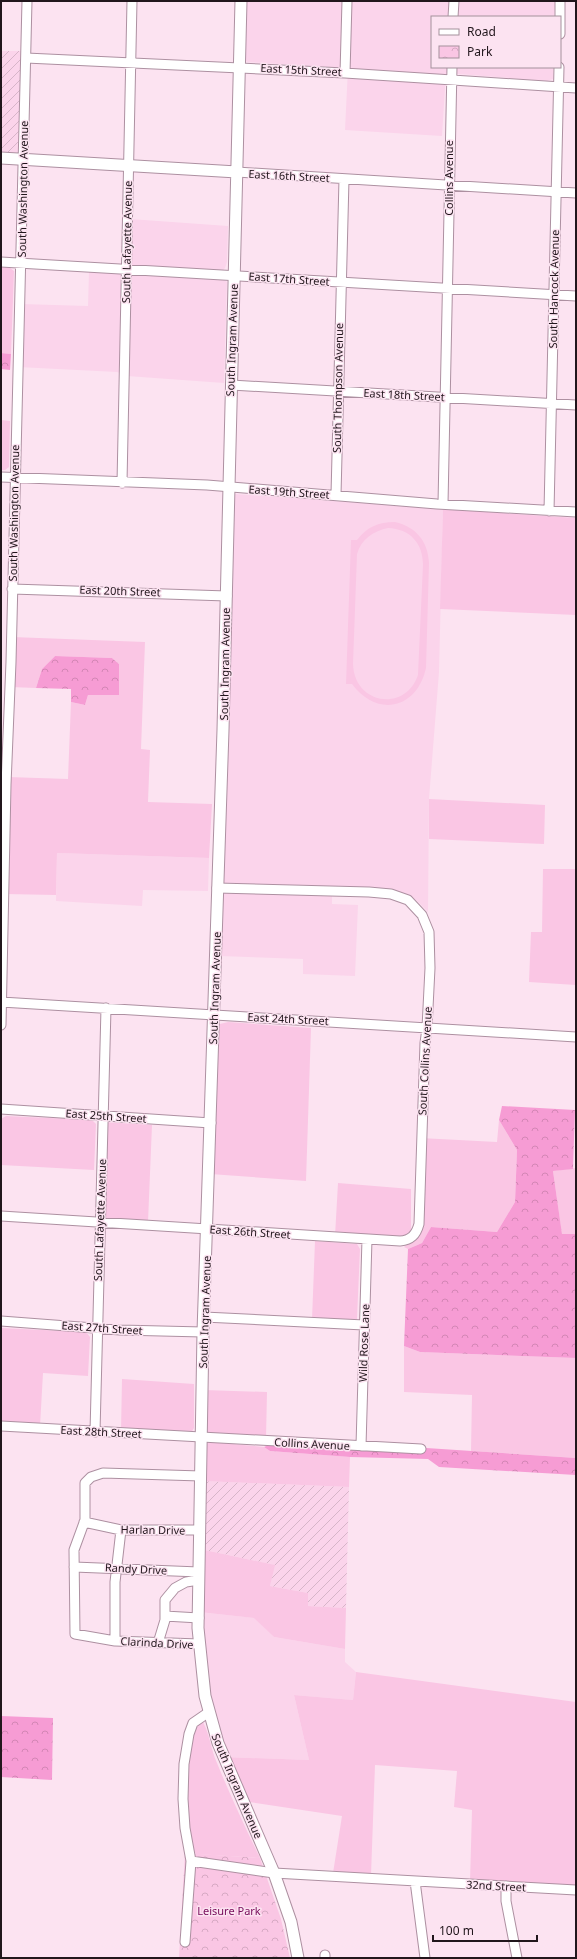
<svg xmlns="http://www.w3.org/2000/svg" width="577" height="1959" viewBox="0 0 577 1959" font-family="'Noto Sans',sans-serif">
	<defs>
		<pattern id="industrial-furrows" width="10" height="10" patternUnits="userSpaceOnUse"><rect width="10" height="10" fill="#fbd4eb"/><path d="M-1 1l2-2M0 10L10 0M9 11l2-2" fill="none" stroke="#d7b5c9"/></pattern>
		<pattern id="forest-crowns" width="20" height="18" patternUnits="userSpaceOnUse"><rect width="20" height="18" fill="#f69cd4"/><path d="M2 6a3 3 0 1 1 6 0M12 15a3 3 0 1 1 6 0" fill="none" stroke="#d386b5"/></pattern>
		<pattern id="park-crowns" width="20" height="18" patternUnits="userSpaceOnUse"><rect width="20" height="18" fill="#fac6e4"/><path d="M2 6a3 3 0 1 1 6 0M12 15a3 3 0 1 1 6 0" fill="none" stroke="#d6a9c3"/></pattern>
	</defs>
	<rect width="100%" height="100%" fill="#fce3f1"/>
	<path fill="#fbd4eb" d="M244 1H555L554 17H432V67H553V79L547 81 446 73 442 136 345 130 348 68 247 62 243 58Z
		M130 219 228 226 227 262 225 268 222 271 131 266 129 262Z
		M89 272 222 278 227 282 224 383 127 376 117 372 18 367 21 304 88 306Z
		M235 494 443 509 439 672 429 799 428 912 416 900 398 891 223 884Z
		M57 853 209 858 208 891 143 890 142 906 56 901Z
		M221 892 332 896V904L358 905 355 976 303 974V959L219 956Z
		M199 1612 255 1618 274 1637 345 1649V1662L356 1672 353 1700 294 1695 309 1760 223 1757 215 1732Z"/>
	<path fill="url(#industrial-furrows)" d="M1 51H22L18 152 15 155 1 154Z
		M202 1481 349 1487 346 1608 308 1606V1593L270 1586 274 1565 200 1549Z"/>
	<path fill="#fac6e4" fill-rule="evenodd" d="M1 267H9L14 271 11 354 1 353Z
		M1 420 10 421 9 467 5 470H1Z
		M443 509 576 518V615L440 609Z
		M395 522C416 527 428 541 429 563L426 668C417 709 377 718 352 684H346L351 540H357C367 527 378 522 395 522ZM388 528C410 529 423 543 423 565L418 675C405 713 354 704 353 664L357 554C361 539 374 531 388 528Z
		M12 637 145 642 141 749 150 750 148 802 212 804 209 858 57 853 56 895 5 894 8 777 68 779 71 702 85 705 88 695H119V664L112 658 55 656 42 669 36 688 10 687Z
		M429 799 545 805 544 844 429 839Z
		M543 869H576V985L529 982 531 932H542Z
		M228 1022 311 1028 306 1181 210 1174 215 1029 220 1024Z
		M6 1116 92 1120 96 1124 94 1170 1 1165V1119Z
		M499 1120 517 1150 515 1202 497 1232 431 1227 422 1243 408 1249 404 1247 414 1239 420 1138 497 1142Z
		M104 1122 152 1125 148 1222 100 1220Z
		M576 1168V1234L562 1235 553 1171Z
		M338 1183 411 1189V1230L408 1237 335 1236Z
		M315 1241 357 1244 360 1249 357 1319 354 1322 312 1320Z
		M1 1328 86 1332 90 1337 88 1376 43 1373 40 1426 1 1423Z
		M404 1346 420 1352 576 1358V1458L471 1451 472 1395 404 1392Z
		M122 1379 194 1384V1428L191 1433 121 1431Z
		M204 1390 267 1392 266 1438 207 1435 203 1430Z
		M212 1442 264 1447 270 1451 350 1457 349 1487 202 1481 205 1444Z
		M200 1549 275 1565 270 1586 308 1593V1606L346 1608 345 1649 274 1637 254 1618 199 1612Z
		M356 1672 576 1702V1889L470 1882 472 1810 454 1807 457 1771 375 1765 371 1875 333 1873 342 1816 243 1801 223 1757 309 1760 294 1695 353 1700Z
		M196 1722H203C210 1735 211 1750 217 1763 230 1795 245 1827 260 1858L196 1854 190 1843 186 1831 189 1734Z"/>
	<path fill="url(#forest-crowns)" d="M1 353 11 354 10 370 1 369Z
		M55 656 112 658 119 664V695H88L85 705 71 702V689L36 688 42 669Z
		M502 1106 575 1110 573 1169 553 1171 562 1234H576V1358L420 1352 404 1346 408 1249 422 1243 431 1227 497 1232 515 1202 517 1150 499 1120Z
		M271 1444 411 1447 576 1458V1475L439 1467 428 1459 350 1457 270 1451 264 1447Z
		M1 1716 53 1718 52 1780 1 1777Z"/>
	<path fill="url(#park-crowns)" d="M185 1853 260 1858 281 1919 290 1958H179Z"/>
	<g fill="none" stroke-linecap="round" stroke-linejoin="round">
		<defs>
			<path id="minor" d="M453 17 454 1
				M560 34V1
				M26 58 345 73 576 88
				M345 73 347 1
				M237 172 576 193
				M1 262 576 296
				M231 385 576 405
				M1 477 207 485 437 504 576 512
				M122 483 132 1
				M336 495 344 179
				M443 504 452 67
				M549 511 559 67
				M12 589 227 596
				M1 1002 576 1037
				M1 1025 6 785 11 662 27 1
				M1 1109 211 1123
				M1 1216 400 1241C411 1240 416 1235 419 1224L425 1043 427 1028 430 968 429 932 422 915 408 900 391 894 369 892 217 888
				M204 1317 364 1325
				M1 1321 120 1330 203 1332
				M1 1426 421 1449
				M95 1432 106 1008
				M361 1446 367 1239
				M84 1522 121 1530H200
				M74 1567 199 1572
				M165 1616 199 1618
				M115 1641V1582L121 1530
				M158 1643 165 1620V1600L175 1588 186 1582 199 1580
				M199 1644 115 1641 75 1634 74 1550 85 1520V1483L91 1477 103 1473 201 1476
				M191 1861 274 1873 576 1890
				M415 1881 425 1958
				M506 1886V1901L517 1958
				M185 1942 191 1861 185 1828 183 1799 184 1764 189 1734 193 1723 209 1712
				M325 1958V1955"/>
			<path id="major" d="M241 1 223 730 203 1332 198 1628 205 1696 218 1743 274 1873 291 1922 298 1958
				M1 158 237 172"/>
		</defs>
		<use href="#minor" stroke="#ad90a1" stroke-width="11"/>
		<use href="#major" stroke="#ad90a1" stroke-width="13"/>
		<use href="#minor" stroke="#fff" stroke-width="9"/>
		<use href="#major" stroke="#fff" stroke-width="11"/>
	</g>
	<g text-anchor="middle" stroke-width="3" stroke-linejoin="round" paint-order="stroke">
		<g font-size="11" fill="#21161c" stroke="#fce3f1">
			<text transform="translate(301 70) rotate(3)" y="4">East 15th Street</text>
			<text transform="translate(289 176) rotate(3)" y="4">East 16th Street</text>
			<text transform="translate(449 178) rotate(-90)" y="4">Collins Avenue</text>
			<text transform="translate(23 189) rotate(-89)" y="4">South Washington Avenue</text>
			<text transform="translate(127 242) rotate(-89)" y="4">South Lafayette Avenue</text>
			<text transform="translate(289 279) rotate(4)" y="4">East 17th Street</text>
			<text transform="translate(554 289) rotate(-89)" y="4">South Hancock Avenue</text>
			<text transform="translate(232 340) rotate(-88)" y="4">South Ingram Avenue</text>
			<text transform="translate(338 388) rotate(-89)" y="4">South Thompson Avenue</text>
			<text transform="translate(404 395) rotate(3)" y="4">East 18th Street</text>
			<text transform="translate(289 492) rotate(4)" y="4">East 19th Street</text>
			<text transform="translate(14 513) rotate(-89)" y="4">South Washington Avenue</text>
			<text transform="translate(120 591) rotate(2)" y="4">East 20th Street</text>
			<text transform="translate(225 664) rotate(-89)" y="4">South Ingram Avenue</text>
			<text transform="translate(215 988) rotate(-88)" y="4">South Ingram Avenue</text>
			<text transform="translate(288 1019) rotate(3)" y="4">East 24th Street</text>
			<text transform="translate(425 1061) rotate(-87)" y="4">South Collins Avenue</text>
			<text transform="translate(106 1116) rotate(4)" y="4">East 25th Street</text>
			<text transform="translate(100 1220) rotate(-88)" y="4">South Lafayette Avenue</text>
			<text transform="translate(250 1232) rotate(4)" y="4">East 26th Street</text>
			<text transform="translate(205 1312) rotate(-88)" y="4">South Ingram Avenue</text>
			<text transform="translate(102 1328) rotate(4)" y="4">East 27th Street</text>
			<text transform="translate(364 1343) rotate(-88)" y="4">Wild Rose Lane</text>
			<text transform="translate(101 1432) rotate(3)" y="4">East 28th Street</text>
			<text transform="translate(312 1444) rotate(3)" y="4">Collins Avenue</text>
			<text transform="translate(153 1530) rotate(1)" y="4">Harlan Drive</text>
			<text transform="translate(136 1569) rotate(3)" y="4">Randy Drive</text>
			<text transform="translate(157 1643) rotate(3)" y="4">Clarinda Drive</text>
			<text transform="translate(237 1786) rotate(67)" y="4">South Ingram Avenue</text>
			<text transform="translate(496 1886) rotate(3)" y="4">32nd Street</text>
		</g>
		<g font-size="11" fill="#770b5a" stroke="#fce3f1">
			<text x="229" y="1915">Leisure Park</text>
		</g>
	</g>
	<rect width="577" height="1959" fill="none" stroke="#21161c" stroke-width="4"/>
	<rect x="431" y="16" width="130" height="52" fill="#fce3f1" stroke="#a4919c"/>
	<rect x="439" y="29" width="20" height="6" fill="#ffffff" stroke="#a4919c"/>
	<text x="467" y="36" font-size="12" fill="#21161c">Road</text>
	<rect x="439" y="46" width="20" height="12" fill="url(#park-crowns)" stroke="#a4919c"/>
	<text x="467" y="56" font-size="12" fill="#21161c">Park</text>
	<path d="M433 1935v6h104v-6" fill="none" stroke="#21161c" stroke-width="2"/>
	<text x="439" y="1935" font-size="12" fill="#21161c" stroke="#fce3f1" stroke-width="3" paint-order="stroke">100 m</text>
</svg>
